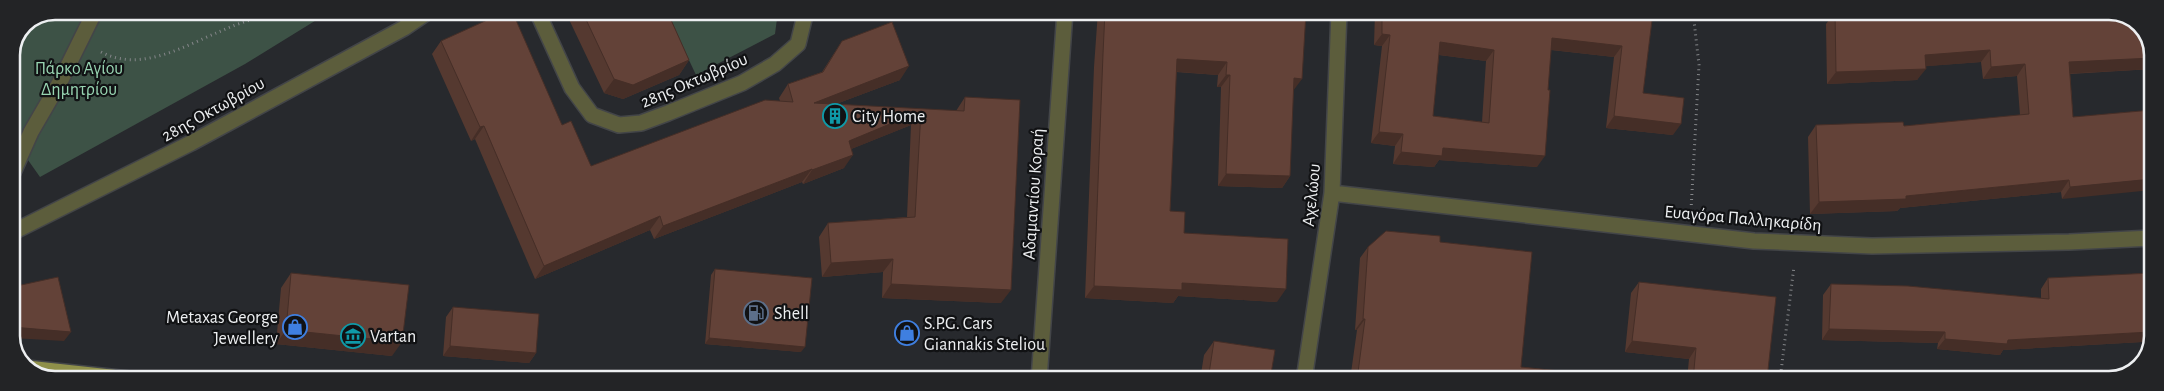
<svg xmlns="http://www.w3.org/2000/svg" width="2164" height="391" viewBox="0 0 2164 391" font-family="'Alegreya Sans',sans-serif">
	<rect width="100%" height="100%" fill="#27292d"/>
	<path fill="#3d5246" d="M55 11H331L245 64 40 177 11 136V55L24 24Z
		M666 11H778L775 34 696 75Z"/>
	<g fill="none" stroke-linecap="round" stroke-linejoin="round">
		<defs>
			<path id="minor" d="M537 11 572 88 592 115 619 125 641 123 668 113 742 83 775 64 798 44 806 11
				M11 177 31 132 60 82 95 11
				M1332 193 1754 241 1872 246 2069 242 2152 238
				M11 233 191 143 404 28 429 11
				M1039 380 1065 11
				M1304 380 1332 193 1339 12"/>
			<path id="major" d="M27 368 129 379"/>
		</defs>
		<use href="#minor" stroke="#434548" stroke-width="18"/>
		<use href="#major" stroke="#434548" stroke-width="18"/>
		<path stroke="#848689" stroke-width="3" stroke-dasharray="1 4" stroke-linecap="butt" d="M101 52C141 73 184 46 221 31 238 23 256 19 272 11
			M1691 210 1699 65 1693 12
			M1780 380 1794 266"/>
		<use href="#minor" stroke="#5c5d3c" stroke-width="15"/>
		<use href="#major" stroke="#8f904a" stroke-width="15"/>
	</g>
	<path fill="#553930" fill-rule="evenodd" d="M565 11H667L689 60 679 75 623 99 604 93Z
		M1098 11H1151L1150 15 1221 19V11L1306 12 1293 91 1290 176 1282 188 1218 186 1221 87H1217L1218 75 1176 72 1170 211 1184 233 1277 302 1178 296 1173 303 1085 298 1094 67Z
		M1375 12H1653L1643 93 1673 135 1606 128 1614 57 1551 50 1537 167 1439 160 1434 167 1393 164 1395 146 1371 143 1382 46 1374 45ZM1439 55 1486 61 1482 122 1433 116Z
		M1835 12 2152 50V69L2070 74 2073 117 2152 110 2062 199 2061 192 1900 208 1897 211 1810 214 1808 137 1816 125 1904 126 2020 115 2017 76 1983 79 1981 62 1926 66 1917 80 1827 84 1826 24Z
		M441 41 562 125 591 166 780 101 779 98 788 84 822 72 842 41 900 80 836 104 956 111 965 97 1001 303 882 298 883 272 822 277 819 237 828 223 907 217 911 125 851 149 844 168 803 184 802 182 654 239 650 230 535 279 475 139 471 141 432 54Z
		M1440 242 1521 367 1618 380H1350L1357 330H1355L1360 258 1368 247Z
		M715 269 801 352 705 344 711 275Z
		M291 273 392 356 276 344 281 288Z
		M2152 273V342L2140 365 2142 342 2003 350 2000 355 1937 349 1938 343 1822 340 1823 295 1831 284 2041 298V289L2048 278Z
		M1639 282 1767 379 1780 380H1687L1689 359 1625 352 1631 293Z
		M453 307 536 353 529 363 443 356 446 317Z
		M1214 341 1270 380H1200L1204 355Z
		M804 371 893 380 800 379V377Z"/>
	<path fill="#452e27" d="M872 11H919L914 18Z
		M1382 34 1390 35 1382 46 1374 45Z
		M1552 38 1622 46 1614 57 1544 49Z
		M1440 42 1494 50 1486 61 1432 54Z
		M1990 50 1981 62 1917 67 1925 55Z
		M2152 58V69L2061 74 2069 62Z
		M1177 59 1227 62 1218 75 1168 71Z
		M689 60 679 75 623 99 604 93 614 79Z
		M2025 64 2017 76 1983 79 1991 67Z
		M909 66 900 80 804 116 814 103Z
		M1926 69 1917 80 1827 84 1836 72Z
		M1226 75H1230L1221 87H1217Z
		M1294 78 1302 79 1293 91Z
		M921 111 911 125 839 154 849 141Z
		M1614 116 1681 124 1673 135 1606 128Z
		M484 126 475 139 471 141 480 127Z
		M1379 132 1403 134 1395 146 1371 143Z
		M1443 148 1545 156 1537 167 1439 160 1434 167 1393 164 1401 152Z
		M853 155 844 168 803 184 812 170Z
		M812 169 802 182 654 239 663 226Z
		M1226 174 1290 176 1282 188 1218 186Z
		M2152 179V190L2062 199 2070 187Z
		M2069 180 2061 192 1900 208 1897 211 1810 214 1819 202 1906 196Z
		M660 216 650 230 535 279 544 266Z
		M893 259 883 272 822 277 831 263Z
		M1182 283 1286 289 1277 302 1178 296 1173 303 1085 298 1094 286Z
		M891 284 1011 290 1001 303 882 298Z
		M1363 319H1365L1357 330H1355Z
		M12 327 71 332 64 341 12 338Z
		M1829 329 1945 332 1938 343 1822 340Z
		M286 330 402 342 392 356 276 344Z
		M2150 332 2142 342 2003 350 2000 355 1937 349 1945 339 2008 340Z
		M709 338 805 347 801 352 705 344Z
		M1632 341 1696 348 1689 359 1625 352Z
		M450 346 536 353 529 363 443 356Z"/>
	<path fill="#634238" stroke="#452e27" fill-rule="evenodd" d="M507 11H512L562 125 571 121 591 166 765 100 793 102 788 84 823 72 842 41 892 22 909 66 814 103 964 111 965 97 1020 100 1011 290 891 284 893 259 831 263 828 223 915 217 921 111 849 141 853 155 812 170V169L663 226 660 216 544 266 484 126 480 127 441 41Z
		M582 11H667L689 60 633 85 614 79Z
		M1105 11H1151L1150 15 1229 20V11L1306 12 1302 79 1294 78 1290 176 1226 174 1230 75H1226L1227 62 1177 59 1170 211 1185 212 1184 233 1288 239 1286 289 1182 283V290L1094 286 1103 54Z
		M1382 12H1653L1643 93 1684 98 1681 124 1614 116 1622 46 1552 38 1548 90H1550L1545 156 1443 148 1442 156 1401 152 1403 134 1379 132 1390 35 1382 34ZM1440 42 1494 50 1489 123 1433 116Z
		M1835 12H2115L2140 24 2152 50V58L2069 62 2073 117 2152 110V179L2070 187 2069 180 1906 196V199L1819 202 1816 125 1903 122 1904 126 2029 114 2025 64 1991 67 1990 50 1925 55 1926 69 1836 72Z
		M1386 231 1440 236V242L1532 252 1521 367 1618 377V380H1357L1365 319H1363L1368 247Z
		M715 269 812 278 805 347 709 338Z
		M291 273 409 285 402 342 286 330Z
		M2152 273V342L2148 351 2150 332 2008 340 2007 344 1945 339V332L1829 329 1831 284 1908 286 2049 299 2048 278Z
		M58 277 71 332 12 327V287Z
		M1639 282 1776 297 1767 379 1780 380H1693L1696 348 1632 341Z
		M453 307 539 314 536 353 450 346Z
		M1214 341 1275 350 1270 380H1208Z
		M804 371 893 374V380L804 379Z"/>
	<defs>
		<symbol id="building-ring" viewBox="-11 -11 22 22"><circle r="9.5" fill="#111214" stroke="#0f9aa8" stroke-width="1.5"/><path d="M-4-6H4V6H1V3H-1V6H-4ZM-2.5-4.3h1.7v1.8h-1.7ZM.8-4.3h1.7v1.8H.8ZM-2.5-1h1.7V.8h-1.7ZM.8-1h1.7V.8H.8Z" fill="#0f9aa8"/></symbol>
		<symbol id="fuel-ring" viewBox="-11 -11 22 22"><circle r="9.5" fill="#111214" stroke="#5c6f8a" stroke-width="1.5"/><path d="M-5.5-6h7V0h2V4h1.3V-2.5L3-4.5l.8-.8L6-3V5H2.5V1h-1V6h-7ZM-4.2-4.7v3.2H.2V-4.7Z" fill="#5c6f8a"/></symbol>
		<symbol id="shop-ring" viewBox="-11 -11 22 22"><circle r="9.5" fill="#111214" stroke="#3f7fe0" stroke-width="1.5"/><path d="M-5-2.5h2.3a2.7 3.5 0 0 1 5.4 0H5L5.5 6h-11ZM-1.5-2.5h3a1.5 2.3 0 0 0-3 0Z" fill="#3f7fe0"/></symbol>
		<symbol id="museum-ring" viewBox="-11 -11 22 22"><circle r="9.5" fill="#111214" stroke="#0f9aa8" stroke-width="1.5"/><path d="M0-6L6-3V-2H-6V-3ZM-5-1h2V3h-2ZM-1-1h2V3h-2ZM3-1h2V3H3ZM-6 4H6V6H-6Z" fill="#0f9aa8"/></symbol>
	</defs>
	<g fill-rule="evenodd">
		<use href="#building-ring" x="821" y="102" width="28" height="28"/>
		<use href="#fuel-ring" x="742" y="299" width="28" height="28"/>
		<use href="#shop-ring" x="281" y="313" width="28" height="28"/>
		<use href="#shop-ring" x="893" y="319" width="28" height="28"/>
		<use href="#museum-ring" x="339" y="322" width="28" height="28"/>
	</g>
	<g text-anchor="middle" stroke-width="4.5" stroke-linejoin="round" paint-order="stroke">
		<g font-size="18" fill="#98d5b2" stroke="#111214">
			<text x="79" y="74">Πάρκο Αγίου<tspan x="79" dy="21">Δημητρίου</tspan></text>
		</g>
		<g font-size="18" fill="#edeff1" stroke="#111214">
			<text transform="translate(694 80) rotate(-23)" y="6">28ης Οκτωβρίου</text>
			<text transform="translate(213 109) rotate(-29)" y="6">28ης Οκτωβρίου</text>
			<text transform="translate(1033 194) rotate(-86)" y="6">Αδαμαντίου Κοραή</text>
			<text transform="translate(1311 195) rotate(-84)" y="6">Αχελώου</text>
			<text transform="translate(1743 218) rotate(5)" y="6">Ευαγόρα Παλληκαρίδη</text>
		</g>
		<g font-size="18" fill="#edeff1" stroke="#111214" text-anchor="start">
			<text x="852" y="122">City Home</text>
			<text x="774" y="319">Shell</text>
			<text x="278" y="323" text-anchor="end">Metaxas George<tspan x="278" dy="21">Jewellery</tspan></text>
			<text x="924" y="329">S.P.G. Cars<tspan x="924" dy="21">Giannakis Steliou</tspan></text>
			<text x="370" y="342">Vartan</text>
		</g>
	</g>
	<path d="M0 0H2164V391H0ZM55 20H2109A35 35 0 0 1 2144 55V336A35 35 0 0 1 2109 371H55A35 35 0 0 1 20 336V55A35 35 0 0 1 55 20Z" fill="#232426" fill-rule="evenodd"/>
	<path fill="none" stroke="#edeff1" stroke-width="2.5" d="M55 20H2109A35 35 0 0 1 2144 55V336A35 35 0 0 1 2109 371H55A35 35 0 0 1 20 336V55A35 35 0 0 1 55 20Z"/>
</svg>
